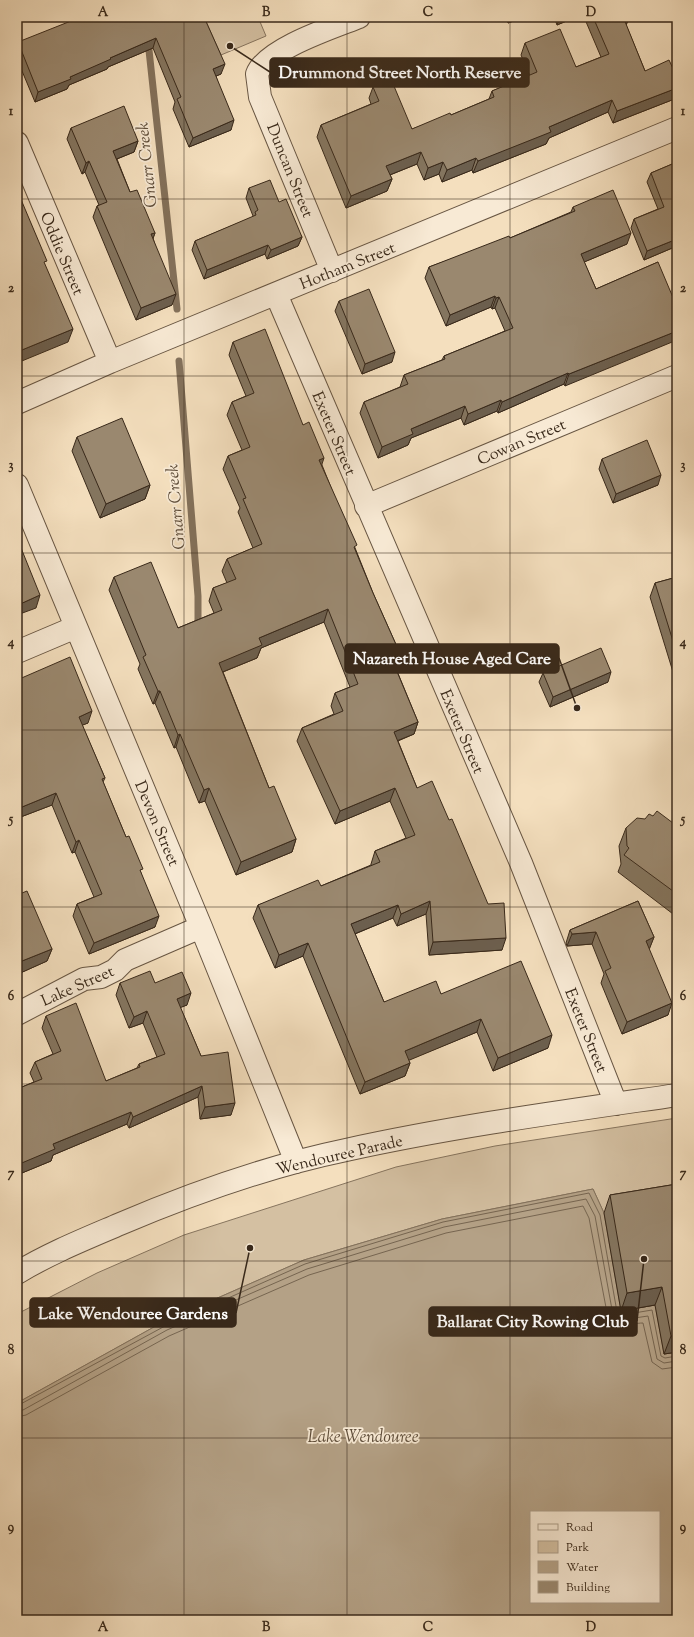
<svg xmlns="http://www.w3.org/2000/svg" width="694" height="1637" viewBox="0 0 694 1637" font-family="'Sorts Mill Goudy',serif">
	<rect width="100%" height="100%" fill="#f4dfbe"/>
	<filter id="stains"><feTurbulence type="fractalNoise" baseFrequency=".005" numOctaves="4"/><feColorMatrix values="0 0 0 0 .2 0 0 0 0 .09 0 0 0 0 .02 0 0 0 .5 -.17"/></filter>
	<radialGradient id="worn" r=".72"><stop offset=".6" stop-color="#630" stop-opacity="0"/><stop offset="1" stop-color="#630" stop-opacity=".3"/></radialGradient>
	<path fill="#d4c0a2" stroke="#86745e" d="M204 17H258L266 36 221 55Z
		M677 1118V1352L664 1354 621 1311 604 1213 593 1189 442 1219 304 1260 163 1322 17 1403V1314L97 1273 184 1235 396 1167 495 1146Z"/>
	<path fill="#b4a186" stroke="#83715b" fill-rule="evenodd" d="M593 1189 604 1213 621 1311 655 1305 664 1354 677 1352V1620H17V1403L163 1322 304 1260 442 1219ZM531 1512H659V1602H531Z"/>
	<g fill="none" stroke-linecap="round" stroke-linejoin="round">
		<path stroke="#766550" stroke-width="1" d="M17 1406 165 1326 305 1264 443 1222 589 1193 600 1215 617 1312 622 1315 652 1310 661 1356 665 1358 677 1356
			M17 1411 23 1410 167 1330 307 1269 444 1227 586 1199 595 1216 613 1315 621 1320 648 1316 657 1359 664 1363 677 1361
			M17 1417 26 1415 169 1336 309 1275 446 1233 583 1206 589 1218 608 1318C617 1331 630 1323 643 1323L652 1362 662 1369 677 1367"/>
		<path stroke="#83715b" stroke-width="7" d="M148 41 177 309
			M179 361 198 596V629"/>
		<defs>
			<path id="minor" d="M17 143 110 362
				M332 271 260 97 257 74C266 49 334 27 359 17
				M276 294 521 863 616 1104
				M17 403 110 362 677 128
				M17 485 201 927 296 1162
				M366 506 677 376
				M17 652 76 627
				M17 1014 84 979 101 977 115 970 125 960 201 927
				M17 1273C50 1253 85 1239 120 1224 193 1193 269 1166 346 1150 455 1126 567 1111 677 1095"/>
		</defs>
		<use href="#minor" stroke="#685643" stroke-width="24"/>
		<use href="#minor" stroke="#f8ead5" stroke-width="22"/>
	</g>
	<path fill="#84755f" stroke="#39291a" d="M204 17 221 74 216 76 231 130 189 147 173 109 175 102 153 48 108 67 107 69 69 85 67 89 35 102 17 59 18 42Z
		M506 17H524L508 23Z
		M554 17H576L557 25Z
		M584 17H629L626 25 645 71 677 98 613 123 608 112 549 138 546 144 473 173 472 170 442 182 439 174 424 180 417 164 390 175 392 179 387 191 346 208 317 137 321 125 371 104 369 98 373 87 412 129 451 115 489 99 492 91 530 76 521 55 525 43 576 67 601 57Z
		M71 128 138 141 134 152 117 159 130 192 155 233 153 238 172 305 136 320 93 217 97 206 99 205 85 172 82 174 67 139Z
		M677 162V246L644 260 631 228 634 219 658 209 647 182 651 173Z
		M249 188 279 202 302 237 298 246 267 259 265 254 204 279 192 250 195 241 253 217V216L246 198Z
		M573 207 627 244 584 262 596 289 658 262 565 386 564 384 498 413 497 411 464 425 461 418 411 438 408 445 378 458 360 413 364 402 400 387 404 375 442 360 444 356 505 331 495 308 492 309 491 307 446 326 425 278 429 267 510 238 571 212Z
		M339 301 392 362 362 374 335 311Z
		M233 342 303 425 322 465 373 593 402 658 398 671H397L418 722 414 734 398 741 417 788 502 950 429 955 426 914 397 926 393 918 355 934 384 1002 441 994 548 1048 493 1071 477 1032 408 1060 410 1063 405 1076 360 1094 303 956 275 968 253 918 258 905 321 886 371 865V864L375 851 406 838 390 801 335 824 297 741 302 728 334 714 331 706 335 693 350 687 324 622 261 648 257 658 223 672 269 788 296 839 292 852 236 875 205 801 199 803 176 747 174 748 155 703 153 704 138 669 140 664 109 590 114 577 178 628 214 613 209 601 213 588 227 583 222 571 227 559 253 548 238 512 240 508 223 469 228 456 242 450 227 415 232 402 246 396 229 355Z
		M77 437 150 485 145 499 100 518 72 451Z
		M602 459 658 485 613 503 599 469Z
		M677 577V685L650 597 655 583Z
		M543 673 608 682 550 707 539 682Z
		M17 680 88 723 82 725 105 778 103 782 141 873 155 927 89 954 73 916 77 904 94 897 75 852 72 853 52 805 18 818 17 815Z
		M677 826V917L618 872 621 864 619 846 626 828Z
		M17 895 52 949 47 961 18 974 17 972Z
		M638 901 654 937 649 949 668 1015 622 1034 601 983 604 974 592 944 567 946 566 943 570 930Z
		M120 983H155L187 1005 180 1007 201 1056 231 1115 200 1119 198 1097 129 1128 127 1124 53 1155 51 1161 17 1175V1089L34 1082 30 1073 35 1062 53 1054 42 1028 46 1016 106 1081 137 1068 139 1064 157 1057 143 1023 129 1028 116 995Z
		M677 1184V1352L664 1354 655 1305 621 1311 604 1213 610 1195Z"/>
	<path fill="#6c5f4e" stroke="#39291a" d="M511 17H524L508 23Z
		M560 17H576L557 25Z
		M629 17 625 29 624 19Z
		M156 38 153 48 108 67 107 69 69 85 67 89 35 102 38 92 70 77 110 58Z
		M225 64 221 74 209 79 213 69Z
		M677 88V98L613 123 617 111Z
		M612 100 608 112 549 138 546 144 473 173 478 161 549 127Z
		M234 120 231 130 189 147 193 138Z
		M138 141 134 152 109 162 113 151Z
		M421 152 417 164 382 178 386 166Z
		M476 158 472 170 442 182 447 170Z
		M89 161 85 172 82 174 86 163Z
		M443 162 439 174 424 180 428 168Z
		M392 179 387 191 346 208 351 196Z
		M155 233 151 244V234Z
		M631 233 627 244 577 265 581 254Z
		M302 237 298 246 267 259 271 250Z
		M677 239V246L644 260 647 251Z
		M268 245 265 254 204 279 207 270Z
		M176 294 172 305 136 320 141 308Z
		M495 296 491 307 446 326 450 315Z
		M499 297 495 308 492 309 496 298Z
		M73 329 68 342 17 363V352Z
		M677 331V340L565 386 569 374Z
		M395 352 392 362 362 374 365 364Z
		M568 373 564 384 498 413 502 402Z
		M501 400 497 411 464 425 468 414Z
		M465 406 461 418 411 438 408 445 378 458 382 447 411 429Z
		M324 458 320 470 319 460Z
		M661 475 658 485 613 503 616 494Z
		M150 485 145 499 100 518 106 504Z
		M40 595 36 608 17 615V608L18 605Z
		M328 609 324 622 261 648 257 658 215 675 219 663 259 638Z
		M402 658 398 671 388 675 393 662Z
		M611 672 608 682 550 707 553 697Z
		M158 691H160L155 703 153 704Z
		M92 711 88 723 75 728 79 717Z
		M418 722 414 734 389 744 394 732Z
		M180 734 176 747 174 748 178 735Z
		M209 788 205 801 199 803 204 790Z
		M395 788 390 801 335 824 340 811Z
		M56 793 52 805 18 818 22 807Z
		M296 839 292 852 236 875 241 862Z
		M79 840 75 852 72 853 76 842Z
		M430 901 426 914 397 926 401 914Z
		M398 905 393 918 347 937 351 924Z
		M159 916 155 927 89 954 94 943Z
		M596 932 592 944 567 946 572 934Z
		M654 937 649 950 646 941Z
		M506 938 502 950 429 955 433 942Z
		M308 943 303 956 275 968 279 955Z
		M52 949 47 961 18 974 22 961Z
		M21 958 17 969V960Z
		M191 993 187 1005 172 1011 177 999Z
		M672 1003 668 1015 622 1034 627 1022Z
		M147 1011 143 1023 129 1028 134 1017Z
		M481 1019 477 1032 400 1064 405 1051Z
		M552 1035 548 1048 493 1071 498 1058Z
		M410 1063 405 1076 360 1094 365 1082Z
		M202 1086 198 1097 129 1128 133 1117Z
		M235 1103 231 1115 200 1119 205 1107Z
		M131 1112 127 1124 53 1155 51 1161 17 1175V1165L53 1144Z
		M662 1287 655 1305 621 1311 627 1293Z
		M677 1335V1352L664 1354 671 1336Z"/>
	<path fill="#9a886f" stroke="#39291a" d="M81 17H204L225 64 213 69 234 120 193 138 177 99 181 97 156 38 110 58 111 59 70 77 71 79 38 92 18 42Z
		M593 17H629L624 19 645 71 669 60 677 77V88L617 111 612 100 549 127 551 132 478 161 476 158 447 170 443 162 428 168 421 152 386 166 392 179 351 196 321 125 379 101 373 87 391 79 412 129 450 113 451 115 494 97 492 91 537 72 525 43 560 29 576 67 609 54Z
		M124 106 138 141 113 151 130 192 137 190 155 233 151 234 176 294 141 308 97 206 107 202 89 161 86 163 71 128Z
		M677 162V211H676L677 213V239L647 251 634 219 664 207 651 173Z
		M270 180 279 202 286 199 302 237 271 250 268 245 207 270 195 241 256 215 255 212 258 210 249 188Z
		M17 190 47 261 44 262 73 329 17 352Z
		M613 190 631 233 581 254 596 289 658 262 677 307V331L569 374 568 373 502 402 501 400 468 414 465 406 411 429 413 434 382 447 364 402 408 384 404 375 445 359 444 356 513 328 499 297 496 298 495 296 450 315 429 267 509 236 510 238 575 211 573 207Z
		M369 289 395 352 365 364 339 301Z
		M265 329 303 425 309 422 324 458 319 460 357 545 354 547 373 593 402 658 393 662 418 722 394 732 417 788 432 781 449 820 452 819 488 904 504 903 506 938 433 942 430 901 401 914 398 905 351 924 384 1002 436 981 441 994 521 961 552 1035 498 1058 481 1019 405 1051 410 1063 365 1082 308 943 279 955 258 905 318 880 321 886 380 862 375 851 415 835 395 788 340 811 302 728 343 711 335 693 358 684 328 609 259 638 262 645 219 663 269 788 274 786 296 839 241 862 209 788 204 790 180 734 178 735 160 691H158L143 657 146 655 114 577 151 562 178 628 222 610 213 588 236 579 227 559 262 544 243 499 246 498 228 456 250 447 232 402 254 393 233 342Z
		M122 418 150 485 106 504 77 437Z
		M647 440 661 475 616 494 602 459Z
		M17 538 40 595 18 605 17 602Z
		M677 577V654L655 583Z
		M601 648 611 672 553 697 543 673Z
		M70 657 92 711 79 717 105 778 102 779 126 837 129 836 143 869 140 870 159 916 94 943 77 904 102 894 79 840 76 842 56 793 22 807 17 794V680Z
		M657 811 677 826V894L624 855 629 848 627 846 626 828 637 818 645 819 649 814 653 816Z
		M27 891 52 949 22 961 21 958 17 960V895Z
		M638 901 654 937 646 941 672 1003 627 1022 605 971 611 968 596 932 572 934 570 930Z
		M150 971 155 983 182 972 191 993 177 999 201 1056 228 1052 235 1103 205 1107 202 1086 133 1117 131 1112 53 1144 55 1149 17 1165V1089L42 1079 35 1062 61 1051 46 1016 76 1003 106 1081 140 1067 139 1064 165 1054 147 1011 134 1017 120 983Z
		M677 1184V1335L671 1336 662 1287 627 1293 610 1195Z"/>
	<path fill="none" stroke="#39291a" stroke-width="1" stroke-opacity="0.55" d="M184 17V1620M347 17V1620M510 17V1620M17 199H677M17 376H677M17 553H677M17 730H677M17 907H677M17 1084H677M17 1261H677M17 1438H677"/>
	<g text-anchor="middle" stroke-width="3.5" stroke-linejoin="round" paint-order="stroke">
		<g font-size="16" fill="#39291a" stroke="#f8ead5">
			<text transform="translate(291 170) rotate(68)" y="6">Duncan Street</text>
			<text transform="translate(63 253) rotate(67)" y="6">Oddie Street</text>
			<text transform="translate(347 265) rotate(-22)" y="6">Hotham Street</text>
			<text transform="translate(335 433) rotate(67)" y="6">Exeter Street</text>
			<text transform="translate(521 441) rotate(-23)" y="6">Cowan Street</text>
			<text transform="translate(463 731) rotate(67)" y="6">Exeter Street</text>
			<text transform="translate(158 823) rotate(67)" y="6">Devon Street</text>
			<text transform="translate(77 985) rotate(-24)" y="6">Lake Street</text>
			<text transform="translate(587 1030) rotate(68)" y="6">Exeter Street</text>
			<text transform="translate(339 1154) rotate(-13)" y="6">Wendouree Parade</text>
		</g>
		<g font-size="17" font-style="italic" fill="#5e4d3a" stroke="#f8ead5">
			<text transform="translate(146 165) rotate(-96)" y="6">Gnarr Creek</text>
			<text transform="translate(175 507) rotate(-95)" y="6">Gnarr Creek</text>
			<text x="363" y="1442">Lake Wendouree</text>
		</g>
	</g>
	<path fill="none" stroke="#39291a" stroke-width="1.5" d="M230 46L270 72M577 708L559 658M250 1248L236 1313M644 1259L637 1321"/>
	<g fill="#39291a" stroke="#f8ead5" stroke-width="1.5">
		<circle cx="230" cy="46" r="4"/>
		<circle cx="577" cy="708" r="4"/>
		<circle cx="250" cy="1248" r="4"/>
		<circle cx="644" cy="1259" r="4"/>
	</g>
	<g fill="#39291a" stroke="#39291a" stroke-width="1.5">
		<rect x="270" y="58" width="259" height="29" rx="4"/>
		<rect x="345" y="644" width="214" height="29" rx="4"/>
		<rect x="30" y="1298" width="206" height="29" rx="4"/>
		<rect x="429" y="1307" width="208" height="29" rx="4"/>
	</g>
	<g font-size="17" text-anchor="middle" font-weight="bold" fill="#fff">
		<text x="400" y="78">Drummond Street North Reserve</text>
		<text x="452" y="664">Nazareth House Aged Care</text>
		<text x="133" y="1319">Lake Wendouree Gardens</text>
		<text x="533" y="1327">Ballarat City Rowing Club</text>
	</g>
	<rect width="694" height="1637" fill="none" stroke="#f4dfbe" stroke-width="44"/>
	<rect x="530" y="1511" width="130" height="92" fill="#f8ead5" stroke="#ac9d8a"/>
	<rect x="538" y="1524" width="20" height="6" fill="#f8ead5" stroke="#ac9d8a"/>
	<text x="566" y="1531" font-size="12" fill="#39291a">Road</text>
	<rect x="538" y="1541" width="20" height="12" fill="#d4c0a2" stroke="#ac9d8a"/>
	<text x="566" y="1551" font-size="12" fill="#39291a">Park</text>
	<rect x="538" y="1561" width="20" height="12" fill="#b4a186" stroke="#ac9d8a"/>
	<text x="566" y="1571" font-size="12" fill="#39291a">Water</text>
	<rect x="538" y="1581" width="20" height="12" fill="#9a886f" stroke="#ac9d8a"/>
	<text x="566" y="1591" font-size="12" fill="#39291a">Building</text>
	<rect x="22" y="22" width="650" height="1593" fill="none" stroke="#39291a" stroke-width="1.5"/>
	<g font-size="13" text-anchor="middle" font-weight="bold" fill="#39291a">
		<text x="103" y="16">A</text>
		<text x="266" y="16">B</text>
		<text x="428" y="16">C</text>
		<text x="591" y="16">D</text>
		<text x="11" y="115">1</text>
		<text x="683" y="115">1</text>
		<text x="11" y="292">2</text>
		<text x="683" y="292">2</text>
		<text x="11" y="469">3</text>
		<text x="683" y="469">3</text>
		<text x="11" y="646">4</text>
		<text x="683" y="646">4</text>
		<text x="11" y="823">5</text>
		<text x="683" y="823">5</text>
		<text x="11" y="1000">6</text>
		<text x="683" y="1000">6</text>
		<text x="11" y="1177">7</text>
		<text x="683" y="1177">7</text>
		<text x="11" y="1354">8</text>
		<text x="683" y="1354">8</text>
		<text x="11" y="1531">9</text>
		<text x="683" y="1531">9</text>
		<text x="103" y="1631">A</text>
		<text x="266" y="1631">B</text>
		<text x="428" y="1631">C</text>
		<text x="591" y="1631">D</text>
	</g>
	<rect width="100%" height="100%" filter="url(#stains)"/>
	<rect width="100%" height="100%" fill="url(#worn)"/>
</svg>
